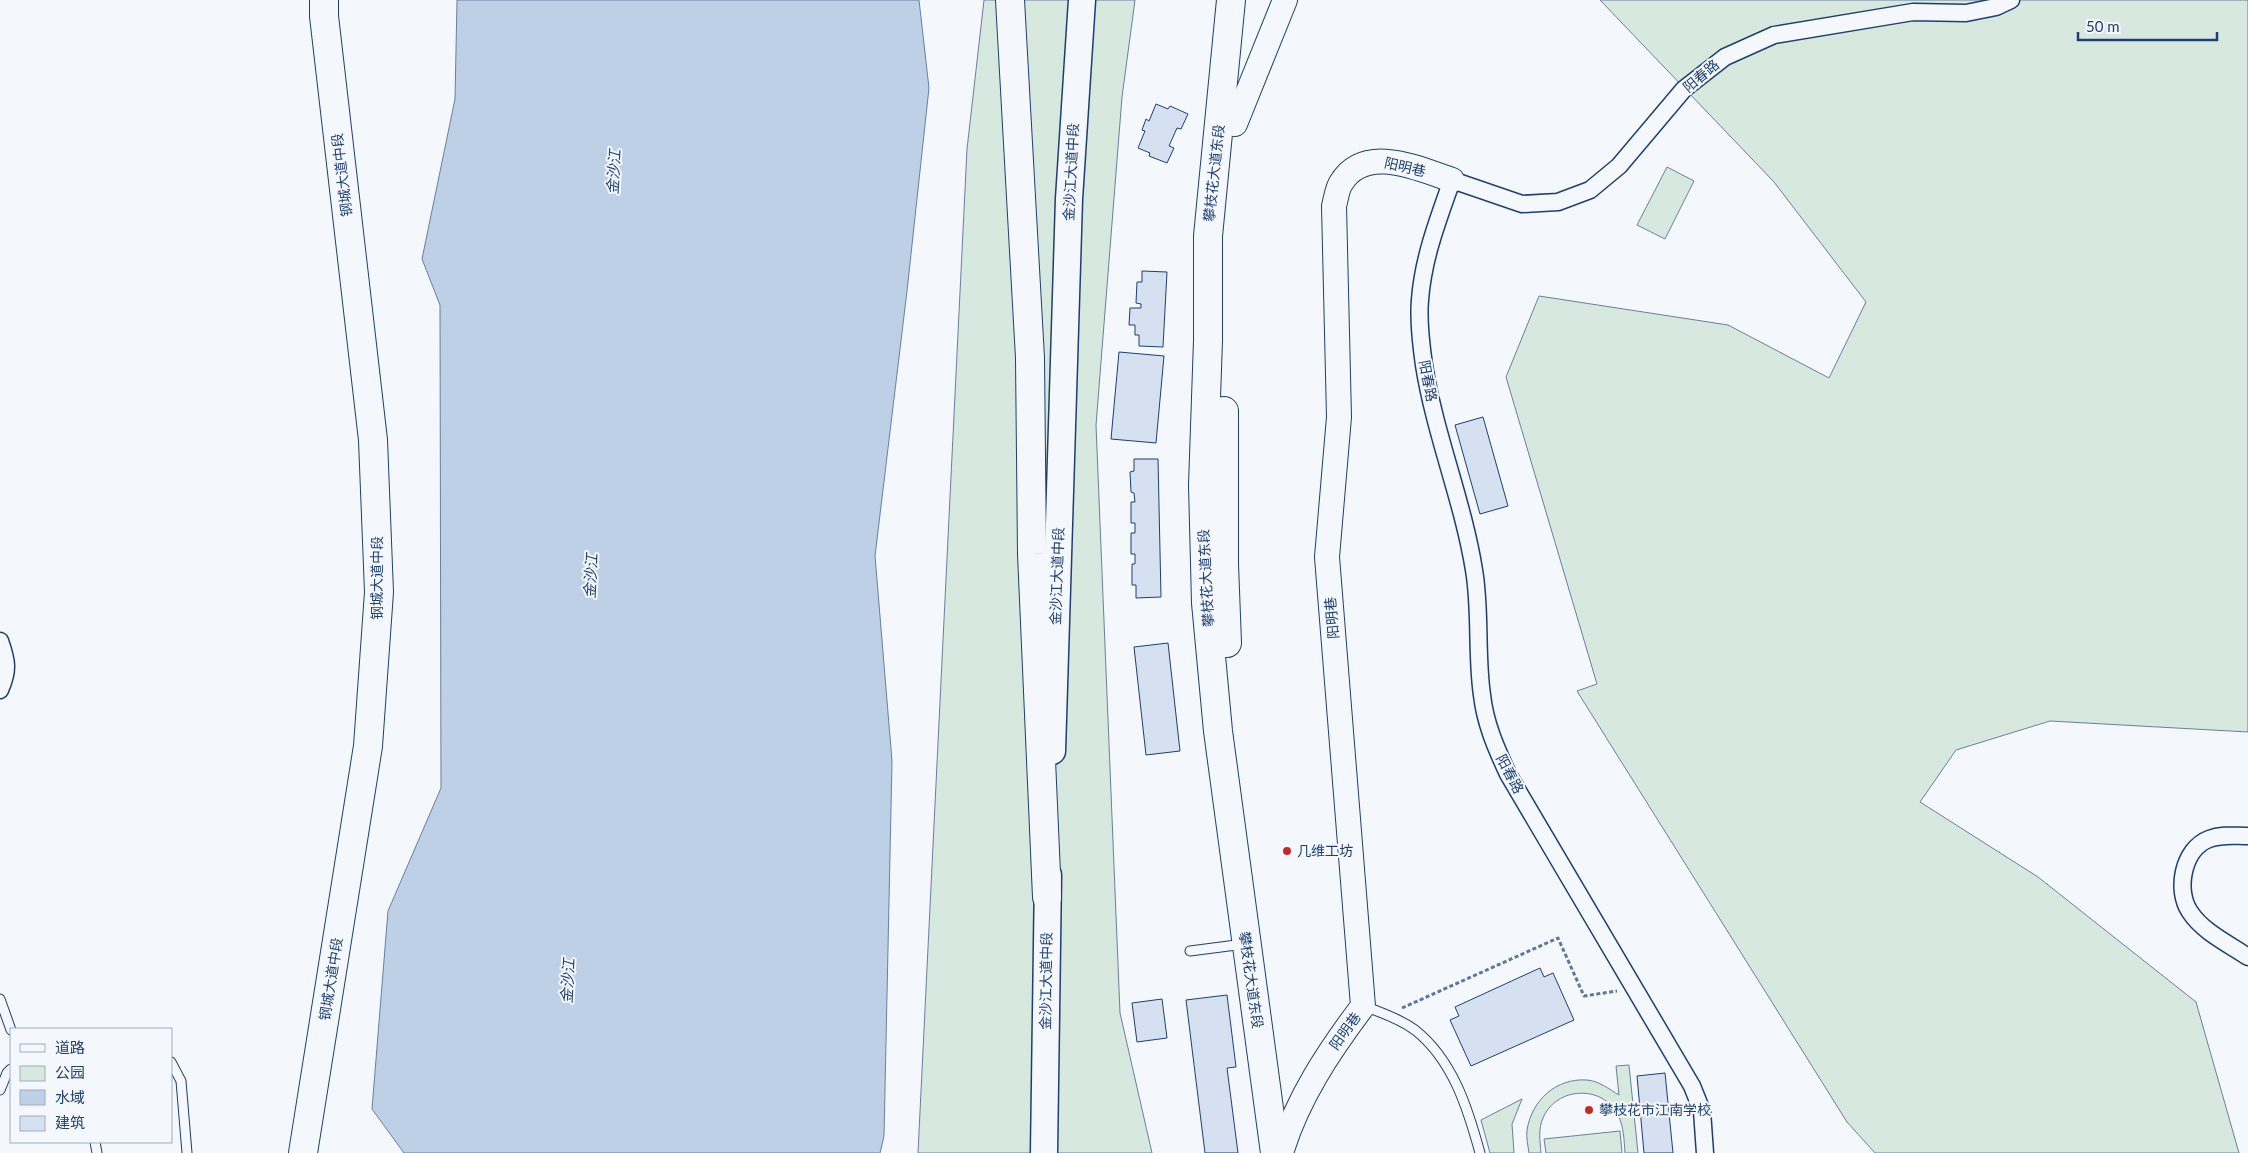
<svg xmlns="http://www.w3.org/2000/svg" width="2248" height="1153" viewBox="0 0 2248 1153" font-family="Lato,'Noto Sans SC',sans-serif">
	<rect width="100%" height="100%" fill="#f4f7fb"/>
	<path fill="#d7e8df" stroke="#687fa3" d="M984 0H1135L1122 97 1096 425 1120 1013 1152 1153H918L967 149Z
		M1600 0H2248V732L2050 721 1956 750 1920 802 2038 877 2196 1002 2239 1153H1875L1847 1122 1577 691 1597 684 1506 377 1539 296 1728 325 1829 378 1866 302 1774 182Z
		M1667 167 1694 181 1665 239 1637 225Z
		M1629 1065 1638 1153H1625C1624 1140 1624 1127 1618 1115 1602 1084 1556 1087 1543 1118 1538 1129 1540 1141 1541 1153H1529C1528 1146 1526 1137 1527 1130 1532 1100 1556 1078 1587 1080 1599 1081 1609 1089 1619 1095L1616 1066Z
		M1522 1099 1512 1124 1514 1153H1490L1481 1120Z
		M1620 1131 1622 1153H1546L1544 1139Z"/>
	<path fill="#bed0e5" stroke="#687fa3" d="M457 0H919L929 88 907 291 875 556 892 761 884 1136 880 1153H404L372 1109 388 911 441 788 440 305 422 259 455 99Z"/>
	<path fill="#d5e0f0" stroke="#1d3f73" d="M1156 104 1168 109 1170 106 1188 114 1181 129 1177 128 1169 146 1174 148 1167 163 1149 156 1150 153 1138 148 1145 131 1142 130 1146 119 1149 121Z
		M1142 271 1167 272 1163 347 1139 346V335H1135V325H1129L1130 308H1141V304L1136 303 1137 282H1142Z
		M1119 352 1164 356 1156 443 1111 439Z
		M1483 417 1508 506 1480 514 1455 425Z
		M1134 459H1158L1161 597 1136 598V585H1132V564H1135V554H1131V533H1135V523H1131V502H1135L1134 493 1131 492 1130 472 1134 471Z
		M1168 643 1180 751 1146 755 1134 647Z
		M1540 968 1544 977 1553 973 1574 1020 1471 1066 1450 1020 1459 1016 1455 1007Z
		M1227 995 1236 1067 1227 1068 1238 1153H1205L1186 1000Z
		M1162 999 1167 1038 1137 1042 1132 1003Z
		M1665 1073 1673 1153H1644L1637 1076Z"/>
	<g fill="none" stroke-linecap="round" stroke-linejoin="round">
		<defs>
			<path id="lane" d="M1190 951 1244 944
				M0 999 11 1030
				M1363 1006C1381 1012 1400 1019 1415 1030 1453 1060 1468 1109 1480 1153
				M171 1062 181 1081 187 1153
				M0 1090 7 1073 11 1069
				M95 1142 97 1153"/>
			<path id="street" d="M0 641C7 661 9 670 0 690
				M2248 836C2235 836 2222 834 2209 839 2183 849 2175 890 2190 912 2203 932 2229 944 2248 957
				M1705 1153 1702 1111 1692 1086 1508 774C1496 748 1485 723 1482 695 1476 654 1481 611 1474 570 1463 501 1435 435 1424 365 1421 344 1418 321 1420 300 1423 258 1438 220 1452 180L1522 204 1558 202 1590 190 1619 166 1684 89 1725 57 1774 35 1913 12 1966 13 1996 7 2011 0"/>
			<path id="secondary" d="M1235 124 1285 0
				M1281 1153C1297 1099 1329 1051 1363 1006L1327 557 1339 417 1334 206C1336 199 1337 189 1341 183 1365 143 1419 169 1452 180"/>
			<path id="primary" d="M1052 751 1069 199 1082 0
				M1044 1153 1048 875"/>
			<path id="highway" d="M1010 0 1030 358 1032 554 1047 897
				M1231 0 1208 236V340L1203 485 1206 603 1218 731 1275 1153
				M1224 411V564L1227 643
				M303 1153 368 746 379 592 373 440 324 16V0"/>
		</defs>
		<use href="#lane" stroke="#1d3f73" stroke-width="11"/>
		<use href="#street" stroke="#1d3f73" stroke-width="19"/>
		<use href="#secondary" stroke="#1d3f73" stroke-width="26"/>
		<use href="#primary" stroke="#1d3f73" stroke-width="29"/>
		<use href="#highway" stroke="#1d3f73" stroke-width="30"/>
		<path stroke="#5e769c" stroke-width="3" stroke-dasharray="4 2.5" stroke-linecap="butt" d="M1402 1008 1558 938 1584 996 1617 991"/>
		<use href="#lane" stroke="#f4f7fb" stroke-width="9"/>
		<use href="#street" stroke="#f4f7fb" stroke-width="16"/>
		<use href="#secondary" stroke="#f4f7fb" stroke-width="24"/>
		<use href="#primary" stroke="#f4f7fb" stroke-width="26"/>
		<use href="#highway" stroke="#f4f7fb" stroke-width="28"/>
	</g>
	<g fill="#c62828" stroke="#f4f7fb" stroke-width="2">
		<circle cx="1287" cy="851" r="5"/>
		<circle cx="1589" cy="1110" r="5"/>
	</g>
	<g text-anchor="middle" stroke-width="4" stroke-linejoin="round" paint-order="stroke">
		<g font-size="14" fill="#1d3f73" stroke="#f4f7fb">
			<text transform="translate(1701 76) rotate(-40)" y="5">阳春路</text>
			<text transform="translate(1405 167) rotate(13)" y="5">阳明巷</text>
			<text transform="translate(1071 172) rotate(-87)" y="5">金沙江大道中段</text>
			<text transform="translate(1214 173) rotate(-84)" y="5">攀枝花大道东段</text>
			<text transform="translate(342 175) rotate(-97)" y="5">钢城大道中段</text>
			<text transform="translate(1428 381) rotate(79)" y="5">阳春路</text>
			<text transform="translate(1057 576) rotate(-88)" y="5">金沙江大道中段</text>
			<text transform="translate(377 578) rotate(-90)" y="5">钢城大道中段</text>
			<text transform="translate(1206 578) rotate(-93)" y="5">攀枝花大道东段</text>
			<text transform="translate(1332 618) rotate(-95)" y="5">阳明巷</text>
			<text transform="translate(1510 774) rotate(62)" y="5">阳春路</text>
			<text transform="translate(331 979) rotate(-81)" y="5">钢城大道中段</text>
			<text transform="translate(1251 980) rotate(82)" y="5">攀枝花大道东段</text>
			<text transform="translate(1046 981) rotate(-89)" y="5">金沙江大道中段</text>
			<text transform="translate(1345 1031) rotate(-54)" y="5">阳明巷</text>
		</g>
		<g font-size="14" fill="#1d3f73" stroke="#f4f7fb" text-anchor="start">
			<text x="1297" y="856">几维工坊</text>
			<text x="1599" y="1115">攀枝花市江南学校</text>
		</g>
		<g font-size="15" font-style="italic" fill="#1d3f73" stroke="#f4f7fb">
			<text transform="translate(614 172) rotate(-87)" y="5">金沙江</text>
			<text transform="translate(591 576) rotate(-87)" y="5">金沙江</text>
			<text transform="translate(568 981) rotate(-87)" y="5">金沙江</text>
		</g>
	</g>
	<rect x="10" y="1028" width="162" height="115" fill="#f4f7fb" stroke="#9eadc5"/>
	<rect x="20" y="1044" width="25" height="8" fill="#f4f7fb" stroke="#9eadc5"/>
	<text x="55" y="1053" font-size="15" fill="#1d3f73">道路</text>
	<rect x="20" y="1066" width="25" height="15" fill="#d7e8df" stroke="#9eadc5"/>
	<text x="55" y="1078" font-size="15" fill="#1d3f73">公园</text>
	<rect x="20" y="1090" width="25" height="15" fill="#bed0e5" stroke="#9eadc5"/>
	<text x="55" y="1103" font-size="15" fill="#1d3f73">水域</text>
	<rect x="20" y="1116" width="25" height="15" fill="#d5e0f0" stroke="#9eadc5"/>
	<text x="55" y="1128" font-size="15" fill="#1d3f73">建筑</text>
	<path d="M2078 32v8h139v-8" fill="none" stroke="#1d3f73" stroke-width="2.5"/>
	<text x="2086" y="32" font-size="15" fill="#1d3f73" stroke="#f4f7fb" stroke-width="4" paint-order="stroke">50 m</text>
</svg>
